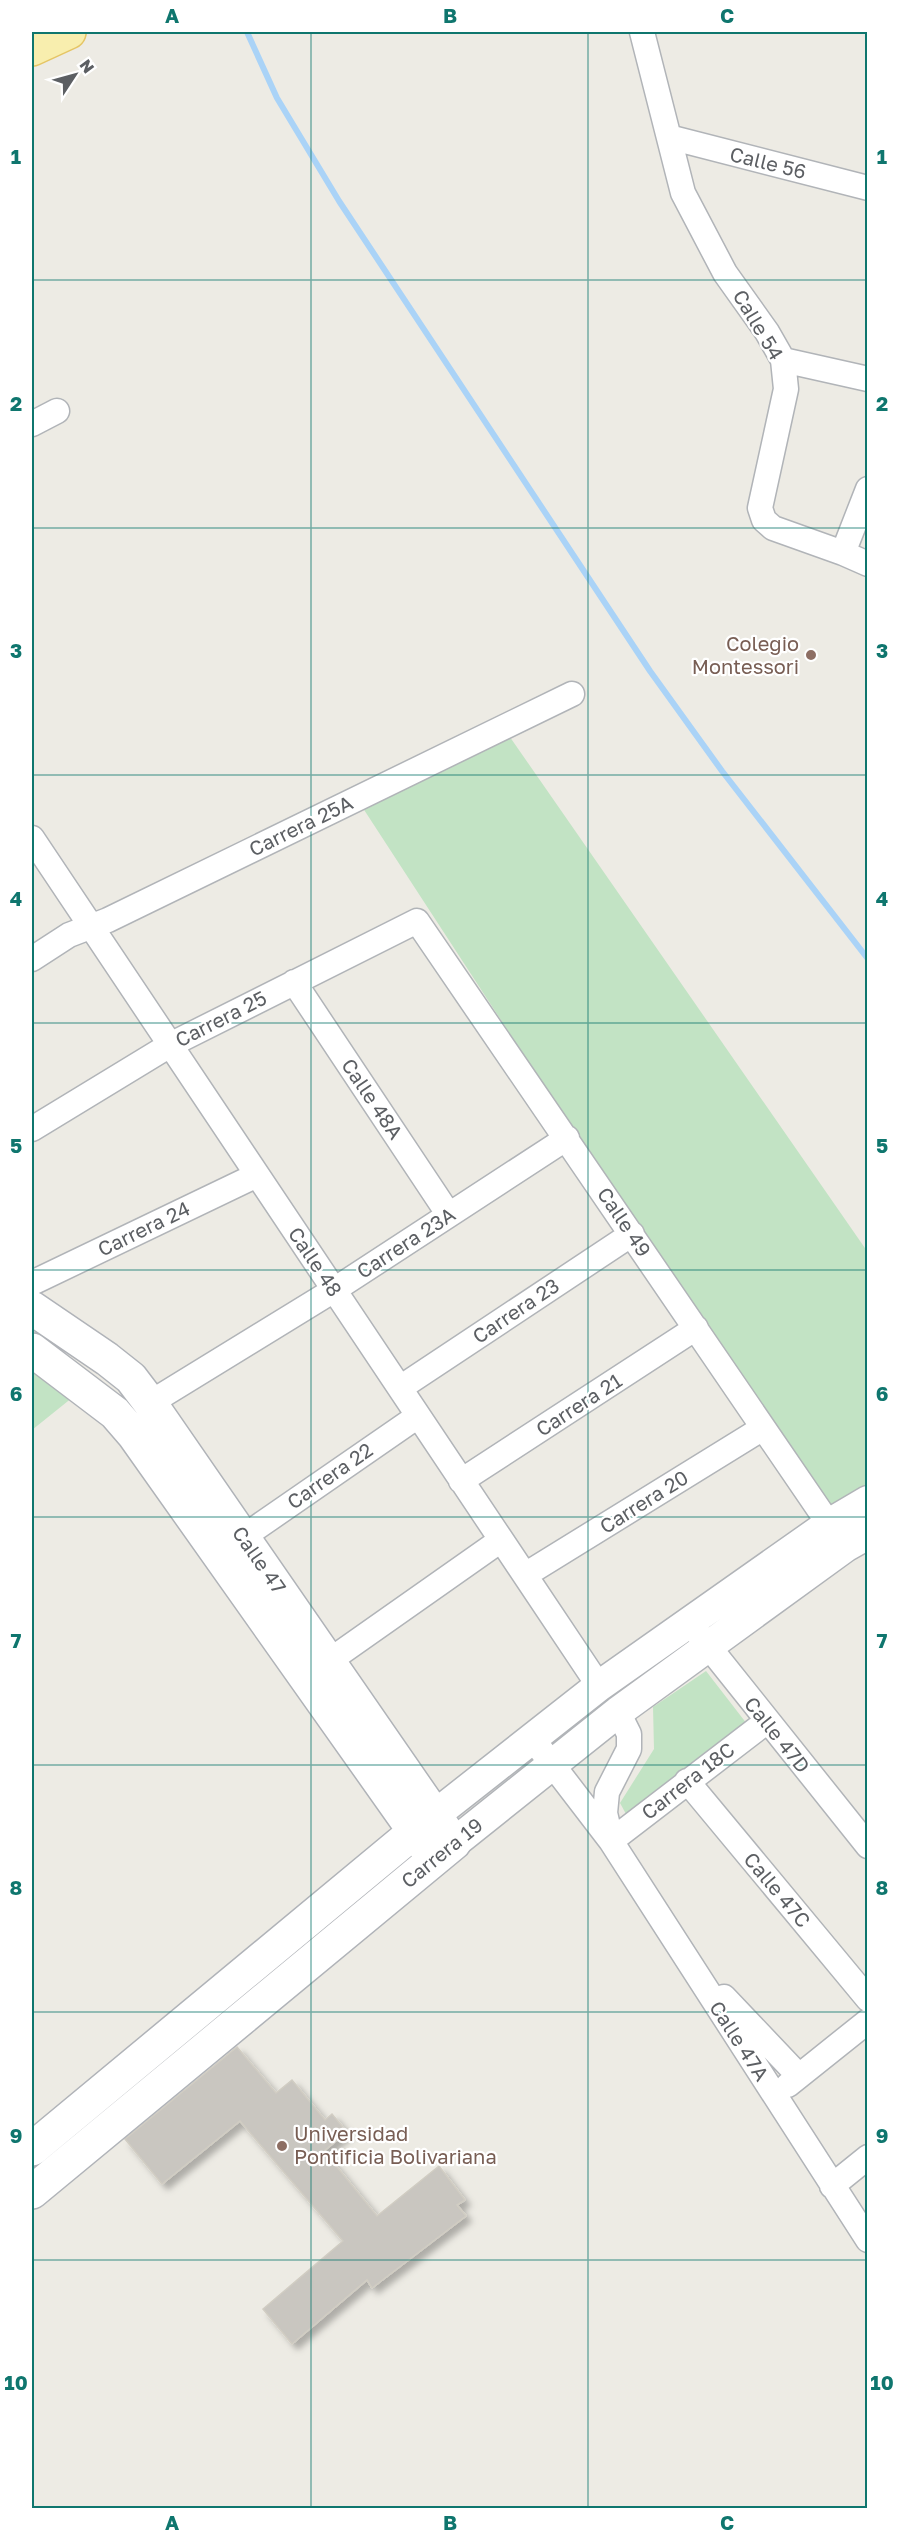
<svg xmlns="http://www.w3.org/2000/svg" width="899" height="2540" viewBox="0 0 899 2540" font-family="'Golos Text',sans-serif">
	<defs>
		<filter id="shadow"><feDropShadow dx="5.5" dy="5.5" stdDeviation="3" flood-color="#0004"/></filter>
	</defs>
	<rect width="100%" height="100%" fill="#edebe4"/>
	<path fill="#c2e3c4" d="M503 727 867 1251V1501L829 1524 357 799Z
		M32 1350 83 1389 32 1430Z
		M706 1671 747 1724 626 1814 620 1803 654 1749 653 1707Z"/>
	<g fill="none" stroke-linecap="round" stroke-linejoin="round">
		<path stroke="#aad3f7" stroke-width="6" d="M247 32 277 98 339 201 650 671 722 771 868 959"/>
	</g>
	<path fill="#c9c6c0" stroke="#d1cdc3" stroke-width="1.5" filter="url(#shadow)" d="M237 2047 276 2093 292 2080 325 2120 332 2114 347 2132 324 2151 377 2216 439 2166 465 2200 457 2205 466 2216 372 2288 367 2280 292 2344 263 2309 343 2241 240 2121 162 2184 125 2139Z"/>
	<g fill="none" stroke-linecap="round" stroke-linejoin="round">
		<defs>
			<path id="minor" d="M642 32 683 193 725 273 767 332 783 360 786 389 760 508 764 520 773 528 843 553 868 564
				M669 137 868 188
				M783 360 868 379
				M32 424 57 411
				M843 553 868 489
				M32 838 599 1686
				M32 959 69 935 108 920 572 694
				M294 982 449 1215
				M32 1129 170 1045 417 921 829 1524
				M32 1283 257 1175
				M400 1388 632 1234
				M150 1403 334 1290 567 1138
				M461 1481 696 1328
				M243 1537 418 1416
				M525 1575 763 1428
				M697 1632 868 1846
				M329 1661 501 1540
				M532 1738 611 1841 868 2240
				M687 1781 868 1999
				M611 1839 605 1813 607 1792 629 1749V1734L618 1712
				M611 1841 766 1722
				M724 1997 799 2076
				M788 2085 868 2021
				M832 2186 868 2157"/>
			<path id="tertiary" d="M435 1815 599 1686 829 1524 868 1501
				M454 1843 618 1712 845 1547 868 1534"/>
			<path id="secondary" d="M32 1308 107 1359 131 1378 150 1403 454 1843 32 2192
				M32 1350 115 1413 134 1435 434 1859
				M32 2149 431 1818"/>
			<path id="primary" d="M32 49 69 32"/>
		</defs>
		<use href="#minor" stroke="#b1b4b8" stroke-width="27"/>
		<use href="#tertiary" stroke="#b1b4b8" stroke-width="33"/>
		<use href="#secondary" stroke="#b0b3b8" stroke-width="36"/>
		<use href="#primary" stroke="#e5c565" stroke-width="36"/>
		<use href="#minor" stroke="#fff" stroke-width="24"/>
		<use href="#tertiary" stroke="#fff" stroke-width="30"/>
		<use href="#secondary" stroke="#fff" stroke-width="33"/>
		<use href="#primary" stroke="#f8eeae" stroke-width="33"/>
	</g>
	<path fill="none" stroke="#0f766e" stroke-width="1.5" stroke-opacity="0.55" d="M311 32V2508M588 32V2508M32 280H868M32 528H868M32 775H868M32 1023H868M32 1270H868M32 1517H868M32 1765H868M32 2012H868M32 2260H868"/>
	<g fill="#8d6e63" stroke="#fff" stroke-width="2">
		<circle cx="811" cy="655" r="6"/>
		<circle cx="282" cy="2146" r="6"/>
	</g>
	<g text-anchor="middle" stroke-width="4.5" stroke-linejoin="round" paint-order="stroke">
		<g font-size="20" fill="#5c5f63" stroke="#fff">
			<text transform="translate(768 163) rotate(14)" y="7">Calle 56</text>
			<text transform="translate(758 325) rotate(59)" y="7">Calle 54</text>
			<text transform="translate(301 826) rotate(-26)" y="7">Carrera 25A</text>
			<text transform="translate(221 1019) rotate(-27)" y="7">Carrera 25</text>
			<text transform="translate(372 1099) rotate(56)" y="7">Calle 48A</text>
			<text transform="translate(624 1222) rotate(56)" y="7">Calle 49</text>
			<text transform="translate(144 1229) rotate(-26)" y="7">Carrera 24</text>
			<text transform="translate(406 1243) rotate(-33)" y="7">Carrera 23A</text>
			<text transform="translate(315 1262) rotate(56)" y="7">Calle 48</text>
			<text transform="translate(516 1311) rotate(-34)" y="7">Carrera 23</text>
			<text transform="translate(579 1405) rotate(-33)" y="7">Carrera 21</text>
			<text transform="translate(330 1476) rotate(-35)" y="7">Carrera 22</text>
			<text transform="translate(644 1502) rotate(-32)" y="7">Carrera 20</text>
			<text transform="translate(259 1560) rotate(55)" y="7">Calle 47</text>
			<text transform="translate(777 1735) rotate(51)" y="7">Calle 47D</text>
			<text transform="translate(688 1781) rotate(-38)" y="7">Carrera 18C</text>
			<text transform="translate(442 1853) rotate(-39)" y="7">Carrera 19</text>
			<text transform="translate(777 1890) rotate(50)" y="7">Calle 47C</text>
			<text transform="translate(739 2041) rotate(57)" y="7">Calle 47A</text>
		</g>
		<g font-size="20" fill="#785e54" stroke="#fff" text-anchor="end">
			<text x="799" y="651">Colegio<tspan x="799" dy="23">Montessori</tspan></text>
			<text x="294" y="2141" text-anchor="start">Universidad<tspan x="294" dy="23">Pontificia Bolivariana</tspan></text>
		</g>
	</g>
	<rect width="899" height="2540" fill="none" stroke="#ffffff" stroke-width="66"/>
	<g transform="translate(75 75) rotate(54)" stroke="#ffffff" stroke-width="4.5" paint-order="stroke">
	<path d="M0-4.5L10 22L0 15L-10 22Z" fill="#5c5f63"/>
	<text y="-9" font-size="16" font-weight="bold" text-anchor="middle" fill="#5c5f63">N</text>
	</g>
	<rect x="33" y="33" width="833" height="2474" fill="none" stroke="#0f766e" stroke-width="2"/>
	<g font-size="20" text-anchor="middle" font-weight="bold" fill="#0f766e">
		<text x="172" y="23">A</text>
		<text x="450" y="23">B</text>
		<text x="727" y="23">C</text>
		<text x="16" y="164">1</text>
		<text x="882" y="164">1</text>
		<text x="16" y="411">2</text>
		<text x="882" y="411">2</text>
		<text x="16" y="658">3</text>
		<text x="882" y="658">3</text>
		<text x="16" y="906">4</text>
		<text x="882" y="906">4</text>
		<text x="16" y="1153">5</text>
		<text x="882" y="1153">5</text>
		<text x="16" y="1401">6</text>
		<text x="882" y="1401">6</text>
		<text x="16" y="1648">7</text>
		<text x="882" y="1648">7</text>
		<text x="16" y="1895">8</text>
		<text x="882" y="1895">8</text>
		<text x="16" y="2143">9</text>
		<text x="882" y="2143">9</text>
		<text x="16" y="2390">10</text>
		<text x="882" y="2390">10</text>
		<text x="172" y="2530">A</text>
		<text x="450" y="2530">B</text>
		<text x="727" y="2530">C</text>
	</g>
</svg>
